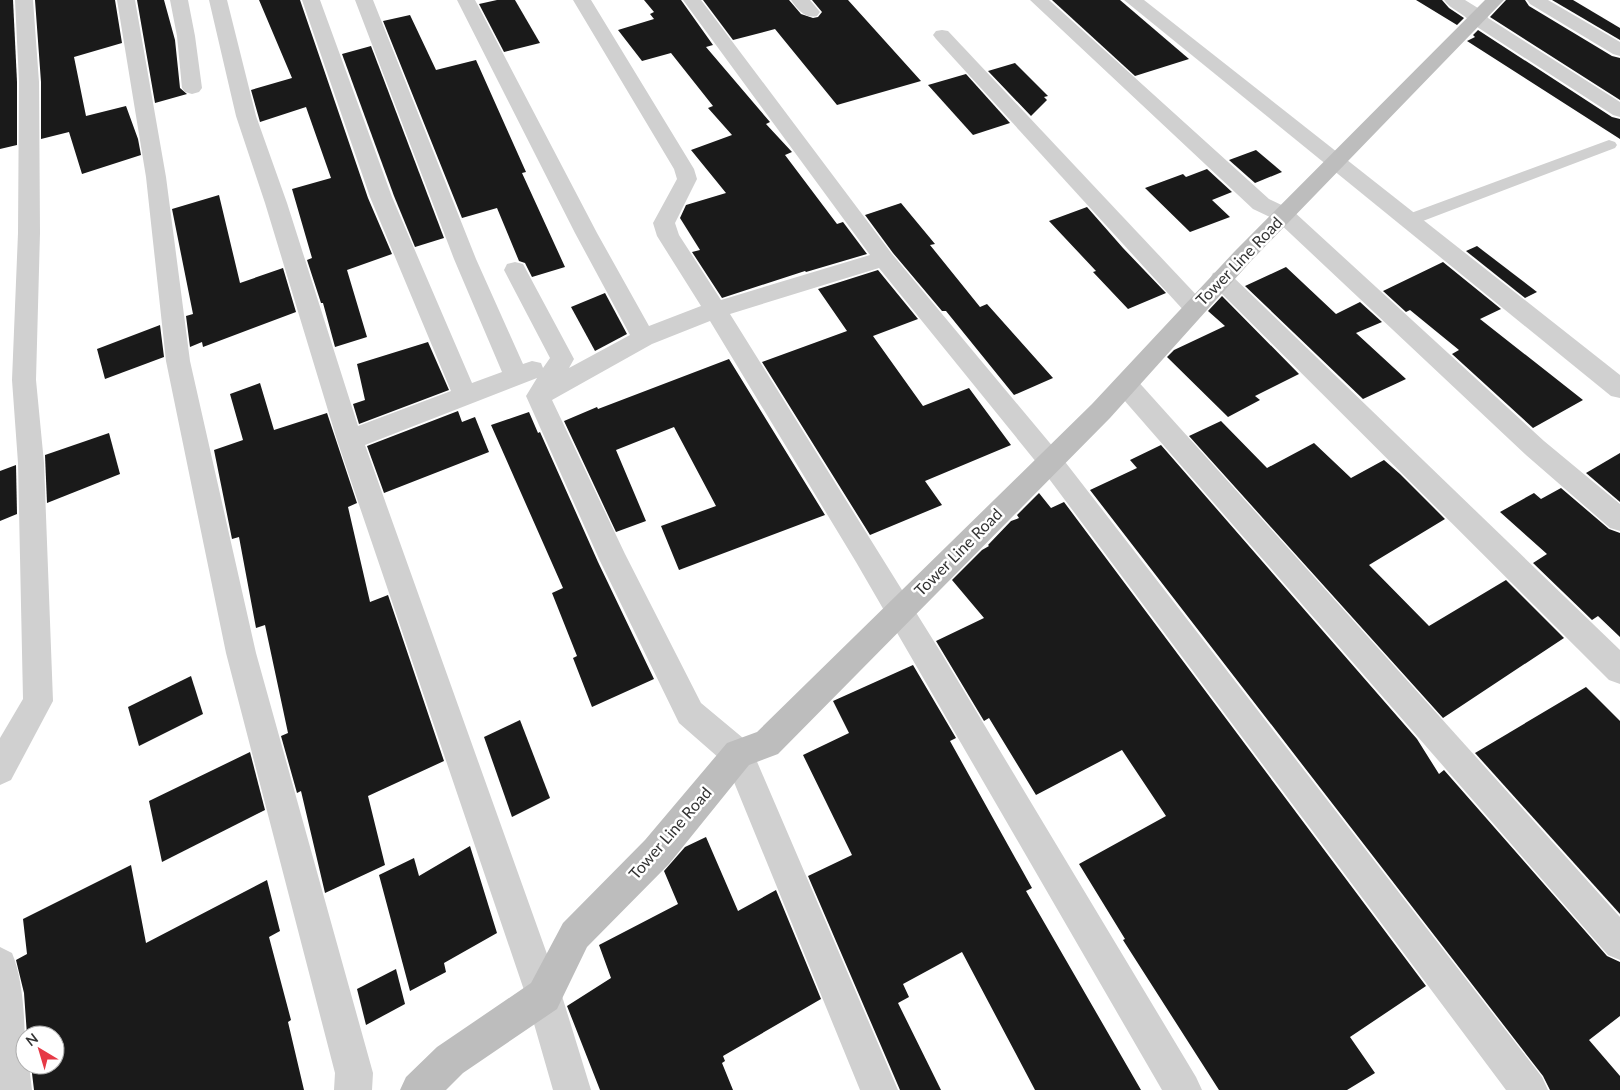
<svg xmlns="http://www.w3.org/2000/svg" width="1620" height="1090" font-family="Lato,sans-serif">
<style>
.building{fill:#1a1a1a}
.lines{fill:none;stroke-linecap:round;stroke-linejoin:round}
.lane{fill:#d0d0d0;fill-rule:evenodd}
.street{fill:#d0d0d0;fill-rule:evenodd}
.secondary{fill:#bdbdbd;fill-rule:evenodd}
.labels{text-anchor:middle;stroke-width:5;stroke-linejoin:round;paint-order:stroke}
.street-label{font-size:16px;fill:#333;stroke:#fff}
</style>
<rect width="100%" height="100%" fill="#fff"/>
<g class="building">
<polygon points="0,0 13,0 17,82 17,145 0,149"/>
<polygon points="35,0 115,0 122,43 74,57 86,116 126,106 138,139 141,155 82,174 69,132 41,139 41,82"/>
<polygon points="137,0 164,0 175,40 180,88 187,94 155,103"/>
<polygon points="259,0 300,0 368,198 392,254 347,270 367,337 335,347 323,303 321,303 307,260 312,258 292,189 331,178 306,107 260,122 251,90 292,78"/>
<polygon points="497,0 515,0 540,43 504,52 479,4"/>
<polygon points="644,0 681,0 713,45 706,47 770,122 766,124 792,152 785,155 837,224 843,222 867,254 806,272 805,271 722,298 692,252 700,250 680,218 686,205 726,193 691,150 732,135 708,108 713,106 671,53 642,61 618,30 654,19 650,14 654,12"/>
<polygon points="703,0 789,0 801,14 813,18 818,17 822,12 812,0 848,0 921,81 837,105 775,29 733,40"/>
<polygon points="1052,0 1120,0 1189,59 1135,76"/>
<polygon points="1416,0 1442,0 1449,8 1464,18 1457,25"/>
<polygon points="1506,0 1525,0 1529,6 1612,56 1620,58 1620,100 1490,17"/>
<polygon points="1552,0 1573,0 1620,28 1620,40"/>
<polygon points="410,15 436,70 476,60 526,172 522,173 565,267 532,277 525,263 519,261 497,208 462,218 383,21"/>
<polygon points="1478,30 1612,117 1620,119 1620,139 1467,41 1475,37 1473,35"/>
<polygon points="371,46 444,238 415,247 394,196 342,54"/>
<polygon points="1015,63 1048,96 1044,97 1047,100 1031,116 988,71"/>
<polygon points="966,74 1010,123 973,135 928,85"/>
<polygon points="1256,150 1282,172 1255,183 1229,160"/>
<polygon points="1207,169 1232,192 1212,200 1230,217 1190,232 1145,188 1183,174 1186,177"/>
<polygon points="219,195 240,283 283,268 296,312 203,347 202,342 190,347 186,316 193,314 172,209"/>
<polygon points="901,203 935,244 930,245 980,307 987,304 1053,378 1014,395 946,311 942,311 893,253 865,215"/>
<polygon points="1087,207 1123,248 1166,293 1128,309 1093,272 1096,271 1049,221"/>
<polygon points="1477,246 1537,292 1525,298 1466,251"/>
<polygon points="1443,262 1501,309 1480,319 1583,400 1533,428 1452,354 1459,350 1410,310 1406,312 1383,291"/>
<polygon points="1286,267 1336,314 1360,302 1382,322 1356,333 1406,379 1363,399 1245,286"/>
<polygon points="878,270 918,319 873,336 923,406 969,388 1011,445 925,481 942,505 870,535 762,362 847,331 818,289"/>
<polygon points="605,293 627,334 595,351 571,307"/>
<polygon points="1222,296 1299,374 1255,396 1260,400 1228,417 1167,357 1174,350 1225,326 1208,311"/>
<polygon points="160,325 164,357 105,379 97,349"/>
<polygon points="428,342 449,390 359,424 353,404 365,400 357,364"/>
<polygon points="729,359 825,515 679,570 661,526 716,506 674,427 616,450 646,521 616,532 564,421 597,407 598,409"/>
<polygon points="260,383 274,430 327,413 357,503 348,507 370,602 388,595 444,761 368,796 385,865 325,893 301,791 297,793 281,736 288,733 265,625 256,628 239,537 232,539 214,450 243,440 230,394"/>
<polygon points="458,411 462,422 475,417 489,452 384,493 367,446"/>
<polygon points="529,412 538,433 540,432 598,562 654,679 592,707 573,658 577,656 552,593 563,588 491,425"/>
<polygon points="1221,421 1267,468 1314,443 1351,478 1384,460 1400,474 1445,519 1369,565 1429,626 1506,580 1564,638 1443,718 1189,436"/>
<polygon points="109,433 120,474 47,503 45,455"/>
<polygon points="1161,445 1417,739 1439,774 1444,770 1607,956 1620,962 1620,1016 1589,1040 1620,1076 1620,1090 1550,1090 1543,1076 1090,490 1137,468 1130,460"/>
<polygon points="1620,453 1620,502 1586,473"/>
<polygon points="16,465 17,514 0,521 0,471"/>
<polygon points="1561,488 1609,529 1620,533 1620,637 1598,616 1592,620 1533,563 1547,554 1500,512 1534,493 1541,499"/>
<polygon points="1039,493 1051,508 1064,502 1426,986 1350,1037 1375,1073 1347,1090 1219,1090 1123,940 1125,939 1079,864 1166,816 1122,750 1036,795 989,718 984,721 936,641 984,618 952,580 982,550 989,546 988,545 1011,521 1019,518 1017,515"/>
<polygon points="913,665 956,738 950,741 1032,888 1026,891 1141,1090 1035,1090 962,952 903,984 909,997 898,1003 941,1090 900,1090 808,876 852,855 803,755 849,733 833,701"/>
<polygon points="191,676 203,714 139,746 128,707"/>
<polygon points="1586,687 1620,721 1620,914 1475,753"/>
<polygon points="520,720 550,798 512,817 484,737"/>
<polygon points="250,752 265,810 162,862 149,801"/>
<polygon points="706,837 738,911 776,890 821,999 723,1056 725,1061 722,1063 733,1090 600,1090 567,1006 611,978 599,945 678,904 664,871 685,847"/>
<polygon points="470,846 497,933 444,963 446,972 410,991 379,875 414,858 419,876"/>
<polygon points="131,865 146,943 267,880 280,931 269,937 291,1020 288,1022 304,1090 34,1090 31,1065 55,1065 55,1035 27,1035 24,993 16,960 27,954 23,919"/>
<polygon points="396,969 405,1004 366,1025 357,989"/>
</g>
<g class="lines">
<polygon class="lane" points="1609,140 1615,142 1617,145 1615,148 1415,224 1409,226 1403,224 1401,220 1403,216"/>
<g class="street">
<polygon points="15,0 33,0 39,82 40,233 36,380 44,463 53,701 11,780 0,785 0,738 23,699 18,463 12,380 18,233 19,82"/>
<polygon points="117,0 135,0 166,177 190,361 256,653 373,1073 372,1090 334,1090 335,1073 226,653 166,361 146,177"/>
<polygon points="170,0 188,0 195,36 202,88 199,92 192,94 185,92 182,88 177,36"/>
<polygon points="209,0 227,0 256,116 287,203 358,426 451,391 370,197 302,0 320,0 392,197 472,383 502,372 454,259 355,0 373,0 476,259 523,364 532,361 541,363 543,368 550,358 504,270 507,264 515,262 523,264 574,359 569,368 630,335 575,233 457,0 475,0 597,233 649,326 701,306 657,236 653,223 677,179 674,169 573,0 591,0 694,169 697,179 675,223 679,235 721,300 870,255 683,0 701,0 892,254 1059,454 1542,1077 1548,1090 1506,1090 1041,468 879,268 730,314 940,651 1196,1077 1202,1090 1162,1090 856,562 710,321 652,344 552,400 625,554 701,703 749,743 898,1090 860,1090 727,765 679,723 600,561 526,396 537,378 365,445 562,996 591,1090 553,1090 526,996 337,440 265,203 236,116"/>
<path d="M791,0H810L820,12L817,16C805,19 798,10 791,0Z"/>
<polygon points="1030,0 1049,0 1269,199 1292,210 1544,441 1620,504 1620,531 1610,528 1526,455 1276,220 1253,209"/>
<polygon points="1124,0 1144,0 1620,375 1620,398 1611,396"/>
<path d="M1444,0H1465L1486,13L1488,18L1620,102V117L1613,115L1471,23C1464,13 1451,10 1444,0Z"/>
<polygon points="1527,0 1548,0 1620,42 1620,56 1613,54 1530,4"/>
<polygon points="942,30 948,31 1202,301 1206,307 1202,313 1194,315 1186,313 936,39 933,35 936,31"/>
<polygon points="1221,271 1229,273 1620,650 1620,684 1609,680 1213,285 1210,279 1213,273"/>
<polygon points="1126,376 1135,378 1620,917 1620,960 1608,955 1117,392 1114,385 1117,378"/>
<path d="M0,947L12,953C25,984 25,1032 25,1065H29L32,1090H0Z"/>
</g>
<polygon class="secondary" points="1485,0 1504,0 1251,261 1110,418 778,754 749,765 669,864 587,947 557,1009 463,1073 446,1090 400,1090 406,1077 437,1047 531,983 563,923 645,840 727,743 757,732 1092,404 1235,251"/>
</g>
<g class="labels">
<g class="street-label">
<text transform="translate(1239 261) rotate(-46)" y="6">Tower Line Road</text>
<text transform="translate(958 552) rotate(-45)" y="6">Tower Line Road</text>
<text transform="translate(670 833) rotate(-49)" y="6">Tower Line Road</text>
</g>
</g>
<g transform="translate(40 1050) rotate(322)"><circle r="24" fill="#ffffff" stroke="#adadad"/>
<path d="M0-4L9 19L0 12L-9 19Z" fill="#e63946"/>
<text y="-8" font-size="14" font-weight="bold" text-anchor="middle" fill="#333333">N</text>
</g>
</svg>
